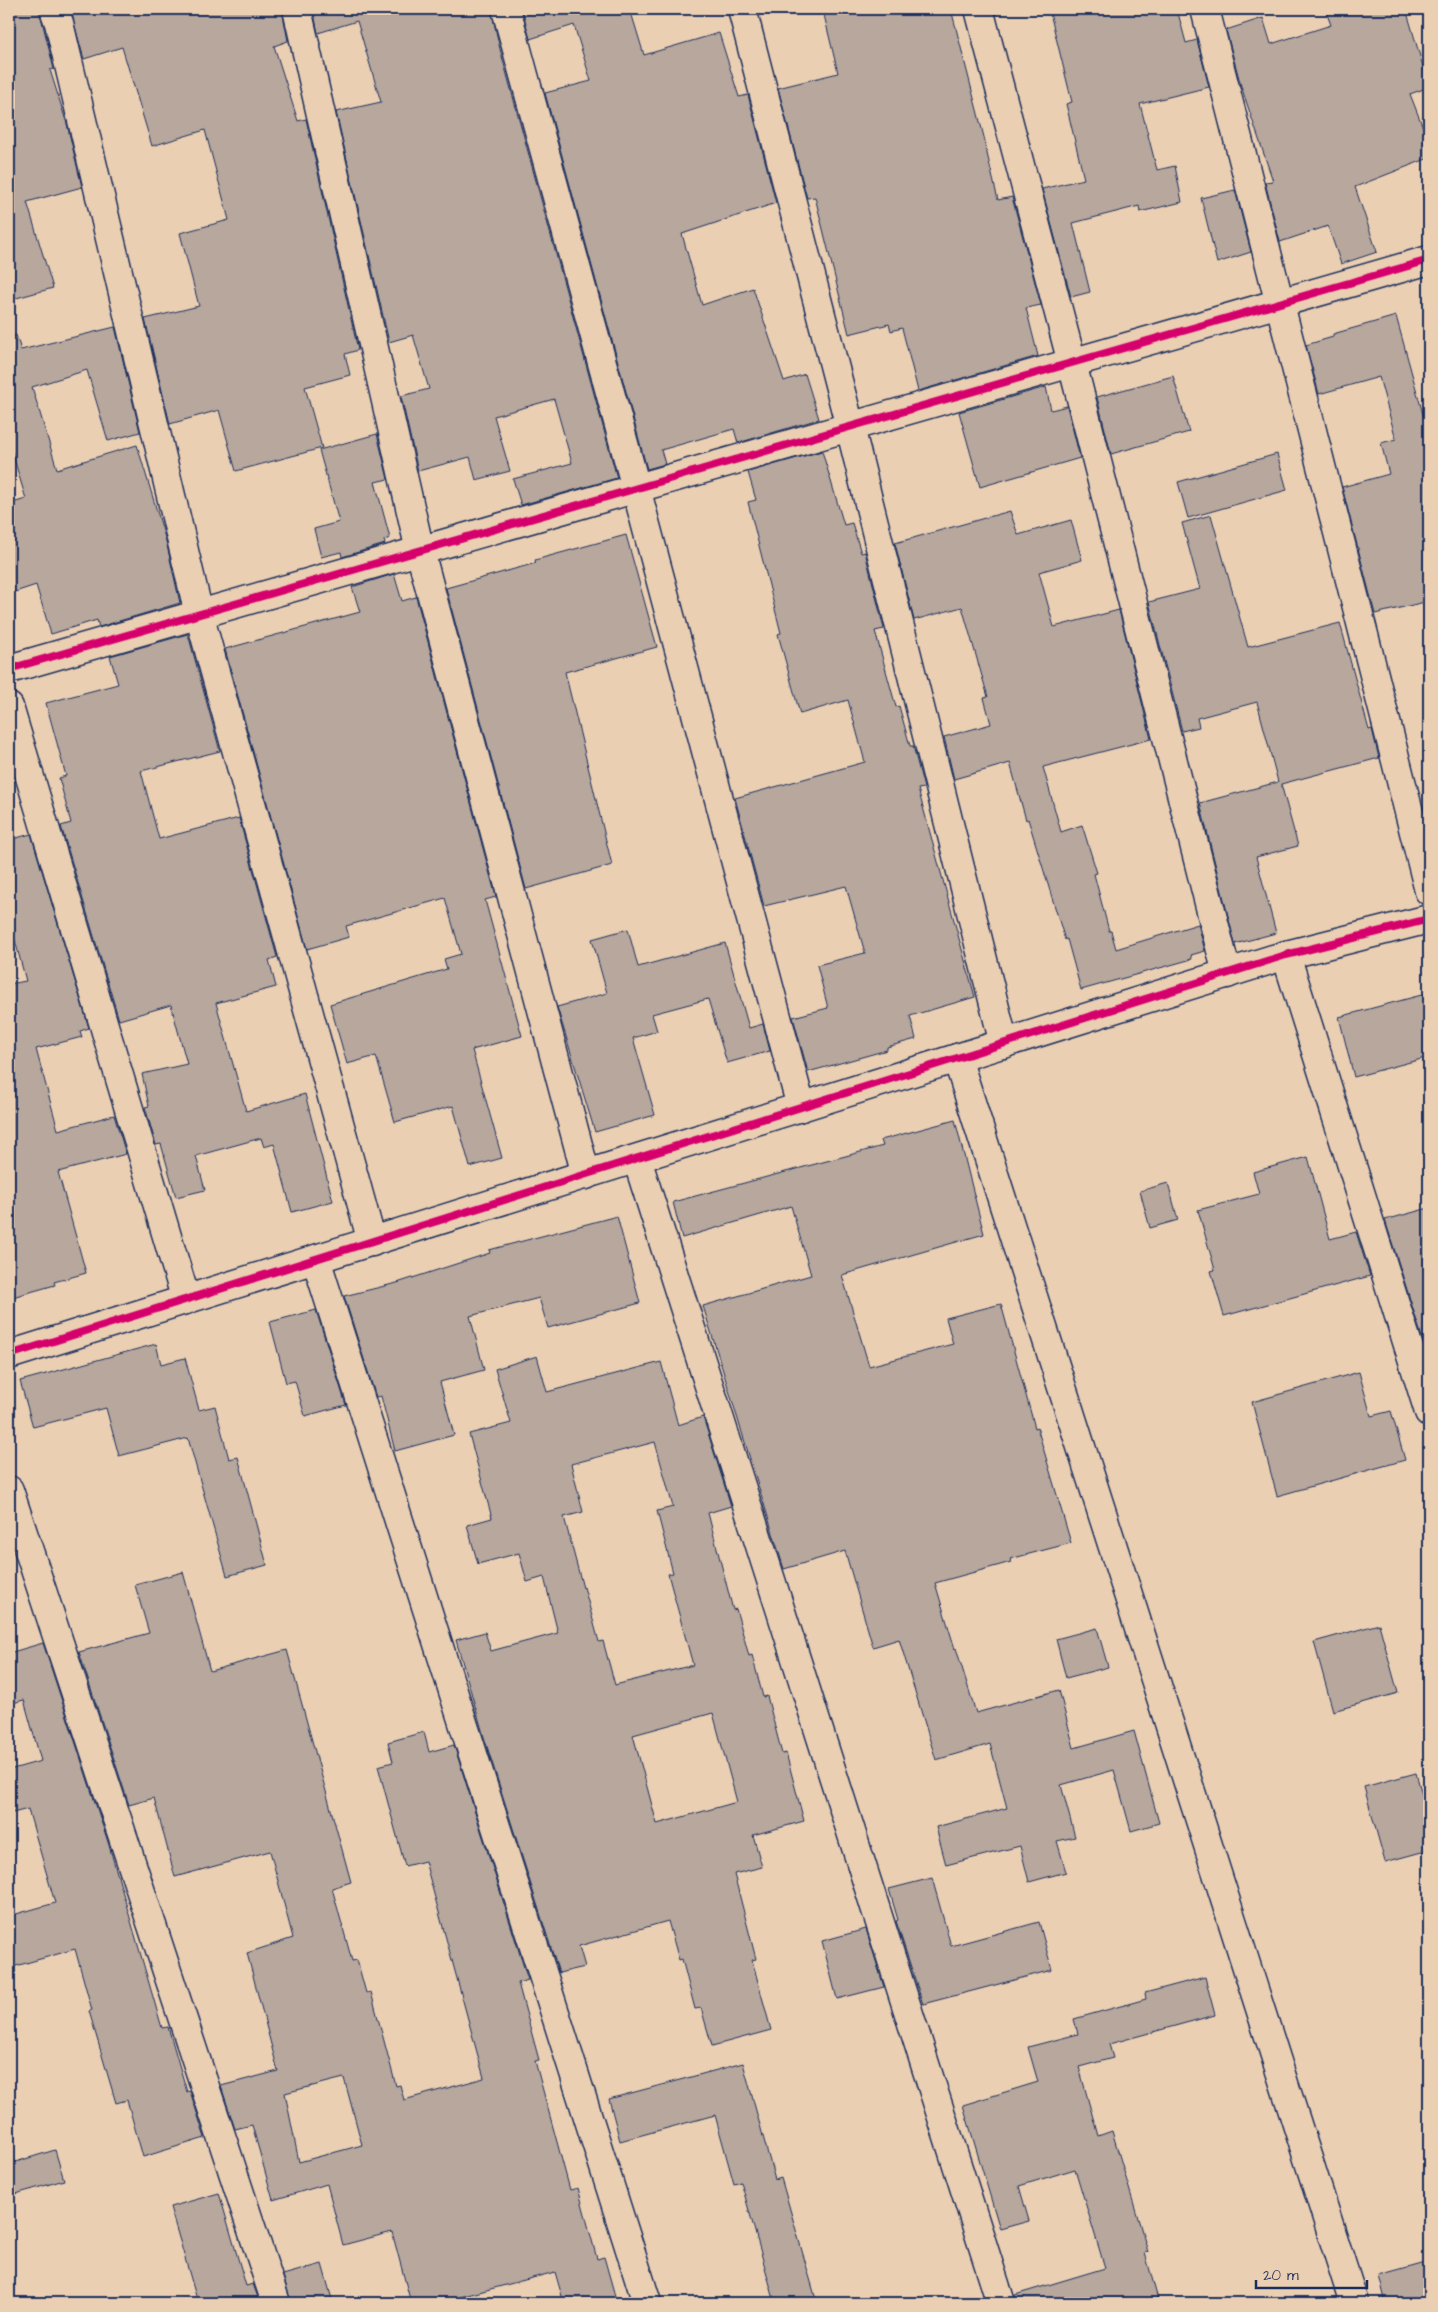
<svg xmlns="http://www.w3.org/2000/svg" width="1438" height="2312" font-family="'Architects Daughter',sans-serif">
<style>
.building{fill:#b7a79d;stroke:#1b2f5e;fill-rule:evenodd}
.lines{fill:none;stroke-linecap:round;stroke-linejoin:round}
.minor-casing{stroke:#1b2f5e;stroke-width:31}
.minor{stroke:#ebcfb2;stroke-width:28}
.cycleway-casing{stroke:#ebcfb2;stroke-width:11}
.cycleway{stroke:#d6006c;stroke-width:8}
</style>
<rect width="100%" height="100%" fill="#ebcfb2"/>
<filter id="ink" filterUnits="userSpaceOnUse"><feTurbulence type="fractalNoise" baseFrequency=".02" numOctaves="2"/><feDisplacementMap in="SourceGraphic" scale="10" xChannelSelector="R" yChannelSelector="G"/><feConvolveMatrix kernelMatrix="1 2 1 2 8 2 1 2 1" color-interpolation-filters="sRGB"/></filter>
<g filter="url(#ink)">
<g class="building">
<polygon points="9,9 39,9 54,69 50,70 67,124 82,187 27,202 53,288 9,300"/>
<polygon points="70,9 282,9 288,41 274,46 298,121 306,119 358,350 345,354 350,375 305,387 322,448 236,471 219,410 170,424 145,319 199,306 180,233 229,220 205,130 152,146 122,47 84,59"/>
<polygon points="313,9 491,9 500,49 617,478 521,505 513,479 572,463 554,399 494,416 510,471 476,480 470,457 418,471 401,396 429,389 413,335 389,342 336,112 381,102 357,21 318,33"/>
<polygon points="522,9 630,9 644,55 719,33 739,97 748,95 776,203 682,234 702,305 753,288 784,381 805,374 819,419 738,443 734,429 661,450 665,464 647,469 545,93 591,81 574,25 530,39"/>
<polygon points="851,9 951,9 986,145 985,145 998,200 1012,197 1041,305 1026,308 1038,356 918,391 902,328 891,331 889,324 849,334 815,197 807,198 778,88 838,73 824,15"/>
<polygon points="1049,9 1177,9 1186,43 1197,40 1209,87 1140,104 1157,170 1175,166 1182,202 1140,212 1139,206 1073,223 1090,292 1071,297 1042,189 1084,179 1066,104 1072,102"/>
<polygon points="1325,9 1406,9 1429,87 1410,94 1429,143 1429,158 1355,187 1377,252 1341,264 1328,226 1280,242 1265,182 1273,181 1241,86 1226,30 1263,18 1271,44 1331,25"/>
<polygon points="1235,190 1251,252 1217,263 1201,198"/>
<polygon points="1396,316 1429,436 1429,601 1375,614 1342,487 1389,474 1381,443 1396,439 1379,377 1319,394 1306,345 1333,337 1333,334"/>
<polygon points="115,327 140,432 108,441 87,370 32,387 57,469 137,445 166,541 180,603 99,627 97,620 51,634 36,585 9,594 9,504 26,499 9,442 9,336 16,335 21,350"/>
<polygon points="1173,376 1189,432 1111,454 1097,397"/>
<polygon points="1046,387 1051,410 1067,406 1080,458 980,487 959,412"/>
<polygon points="377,434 388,479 375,482 390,538 384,540 385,544 342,557 341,552 321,557 314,529 339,522 319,450"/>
<polygon points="822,451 844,525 852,523 861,553 865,552 884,629 875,631 896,707 899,706 910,746 913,746 924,788 918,789 975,997 910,1016 916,1039 887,1047 887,1050 808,1072 793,1017 828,1008 817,965 865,953 846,886 764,906 735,798 865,762 848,700 800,714 778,634 781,633 748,502 756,500 748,472"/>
<polygon points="1277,454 1287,490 1188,518 1178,482"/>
<polygon points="1010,511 1018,535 1071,520 1082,560 1039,572 1054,627 1119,610 1151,739 1043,767 1061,832 1082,825 1097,873 1094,874 1109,931 1111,931 1116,949 1198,924 1205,951 1191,955 1192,959 1081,990 1067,939 1065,940 1028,819 1026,820 1010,763 954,779 944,737 991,724 984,698 988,697 962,607 914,620 895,543"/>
<polygon points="1211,515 1248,647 1340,623 1369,730 1372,729 1379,758 1281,784 1298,846 1256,857 1276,933 1235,944 1200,803 1278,782 1257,702 1197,718 1199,727 1182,731 1149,602 1200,589 1182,523"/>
<polygon points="626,535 657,647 565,672 612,865 526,889 446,588 536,563 535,560"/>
<polygon points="394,574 402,601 416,597 496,897 485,900 522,1036 472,1050 502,1158 470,1167 453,1106 395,1122 376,1056 347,1064 330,1004 447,969 444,959 461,954 445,898 346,926 349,937 307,949 225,649 360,612 352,587"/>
<polygon points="188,634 220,751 141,771 159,839 239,818 277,957 269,960 276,987 216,1003 246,1111 305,1094 333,1201 292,1212 274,1144 264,1147 261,1138 196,1156 205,1190 176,1197 161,1144 156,1145 145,1107 149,1106 142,1074 187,1064 171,1005 119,1020 61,826 71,823 59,778 66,776 46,703 118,684 110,656"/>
<polygon points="31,834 89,1028 80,1031 82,1037 36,1049 58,1130 114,1115 126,1154 58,1172 86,1273 54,1282 55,1285 9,1298 9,984 26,981 9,918 9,840"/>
<polygon points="628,929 638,967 725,943 749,1028 763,1024 770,1051 727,1063 708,999 652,1014 657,1031 633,1038 655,1115 595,1132 557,1007 607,993 592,939"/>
<polygon points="1429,993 1429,1057 1354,1077 1339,1017"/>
<polygon points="955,1120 984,1234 842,1275 869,1366 953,1344 946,1318 1001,1304 1035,1428 1037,1427 1071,1543 1010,1559 1011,1562 935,1583 955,1649 956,1648 976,1713 1059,1690 1074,1748 1134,1731 1159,1823 1131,1831 1114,1770 1061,1785 1075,1837 1057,1841 1066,1872 1029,1882 1020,1846 946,1865 936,1827 1007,1808 990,1744 936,1760 899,1639 873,1647 845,1551 784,1569 703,1306 811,1275 791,1206 682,1238 673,1202 883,1146 881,1140"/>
<polygon points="1308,1157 1330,1239 1356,1232 1370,1276 1224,1316 1211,1271 1215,1270 1198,1210 1259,1194 1253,1172"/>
<polygon points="1168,1183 1178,1220 1150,1228 1140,1191"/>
<polygon points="1429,1208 1429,1350 1426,1350 1385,1220"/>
<polygon points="617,1216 640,1303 548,1328 539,1298 470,1316 484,1370 440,1382 454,1435 395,1451 381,1396 376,1397 344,1296 397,1283 490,1253 489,1250"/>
<polygon points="316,1310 346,1405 305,1416 295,1381 286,1383 270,1322"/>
<polygon points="156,1344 161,1364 185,1358 199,1410 215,1406 229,1459 238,1457 267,1565 227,1576 188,1438 119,1456 106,1408 33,1427 20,1381"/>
<path d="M537,1356L547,1392L661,1362L678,1425L703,1417L731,1506L708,1513L733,1610L736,1609L749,1656L752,1655L763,1697L767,1696L782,1754L786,1753L804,1821L753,1835L762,1867L734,1874L756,1959L752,1960L771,2030L712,2046L701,2008L695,2009L682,1959L679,1960L668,1921L579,1946L585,1967L559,1973L484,1737L456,1640L485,1632L491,1651L558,1633L544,1577L527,1582L519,1553L478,1564L467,1525L492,1518L469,1434L511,1423L495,1369ZM655,1442L673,1507L657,1511L673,1573L668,1574L693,1665L615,1685L603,1641L599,1642L584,1587L583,1588L564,1517L583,1512L571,1464ZM713,1713L737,1802L657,1824L633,1735Z"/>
<polygon points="1359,1372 1371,1416 1391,1411 1405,1460 1277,1496 1252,1402"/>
<path d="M183,1572L210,1671L287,1650L351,1882L332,1888L352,1961L357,1960L366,1993L371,1992L396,2086L400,2085L404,2100L484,2078L425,1861L405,1866L378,1766L393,1762L388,1742L424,1732L429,1752L454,1745L528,1980L518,1983L539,2060L535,2061L570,2190L578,2188L597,2259L604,2257L617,2303H564L555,2272L460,2297L461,2303H411L392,2232L343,2245L327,2184L273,2200L252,2125L235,2129L221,2086L278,2071L247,1953L293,1938L270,1851L175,1877L154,1798L129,1805L79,1652L149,1633L135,1585ZM344,2078L362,2145L299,2162L285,2093Z"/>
<polygon points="1379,1624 1398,1693 1333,1711 1314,1642"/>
<polygon points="1097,1628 1108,1667 1066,1678 1056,1639"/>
<polygon points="43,1643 108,1842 162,2028 168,2027 187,2092 190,2091 205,2138 143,2157 127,2100 116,2103 89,2011 92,2010 75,1949 9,1968 9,1916 55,1903 28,1809 9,1814 9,1770 41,1761 24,1700 9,1704 9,1653"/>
<polygon points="1416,1773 1429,1820 1429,1850 1385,1862 1364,1787"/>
<polygon points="932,1878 951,1946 1039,1922 1052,1970 923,2004 896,1921 898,1920 889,1889"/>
<polygon points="866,1929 884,1987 837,1999 822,1941"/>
<polygon points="1205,1977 1215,2015 1109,2044 1113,2058 1079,2067 1098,2136 1112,2131 1148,2252 1145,2253 1159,2303 1016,2303 1015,2295 1105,2268 1075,2169 1019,2186 1029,2221 1000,2229 963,2105 1038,2082 1028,2047 1078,2034 1074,2019 1146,1999 1145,1993"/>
<polygon points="743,2063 775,2180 781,2178 817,2303 775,2303 741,2182 734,2184 715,2115 620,2141 609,2099"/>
<polygon points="55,2150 64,2180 9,2196 9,2164"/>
<polygon points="219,2193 246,2286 253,2284 260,2303 198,2303 170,2207"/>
<polygon points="1429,2262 1429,2303 1386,2303 1379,2276"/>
<polygon points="322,2264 333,2303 291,2303 283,2275"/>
</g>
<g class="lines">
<g class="minor-casing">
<g id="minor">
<polyline points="54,9 59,23 199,614 372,1242"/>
<polyline points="297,9 420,551 586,1175"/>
<polyline points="506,9 636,488 801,1107"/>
<polyline points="742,9 850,427 1004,1044"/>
<polyline points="979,9 1072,363 1227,974"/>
<polyline points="1205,9 1429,891"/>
<polyline points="9,669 1429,260"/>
<polyline points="9,707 186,1300"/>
<polyline points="1286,955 1429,1412"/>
<polyline points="957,1058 1354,2303"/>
<polyline points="637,1159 1001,2303"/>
<polyline points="316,1259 647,2303"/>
<polyline points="9,1355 1286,955 1429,919"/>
<polyline points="9,1490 276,2303"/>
</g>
</g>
<use href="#minor" class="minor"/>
<g class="cycleway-casing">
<g id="cycleway">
<polyline points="9,669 1429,260"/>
<polyline points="9,1355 1286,955 1429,919"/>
</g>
</g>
<use href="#cycleway" class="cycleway"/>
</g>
</g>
<rect width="1438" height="2312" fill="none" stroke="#ebcfb2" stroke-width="30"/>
<rect x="15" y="15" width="1408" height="2282" fill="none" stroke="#1b2f5e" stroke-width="2" filter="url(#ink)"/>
<path d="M1256 2280v8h111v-8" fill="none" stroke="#1b2f5e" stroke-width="2.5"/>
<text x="1263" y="2280" font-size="15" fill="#1b2f5e" stroke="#ebcfb2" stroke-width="4" paint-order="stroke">20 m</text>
</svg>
